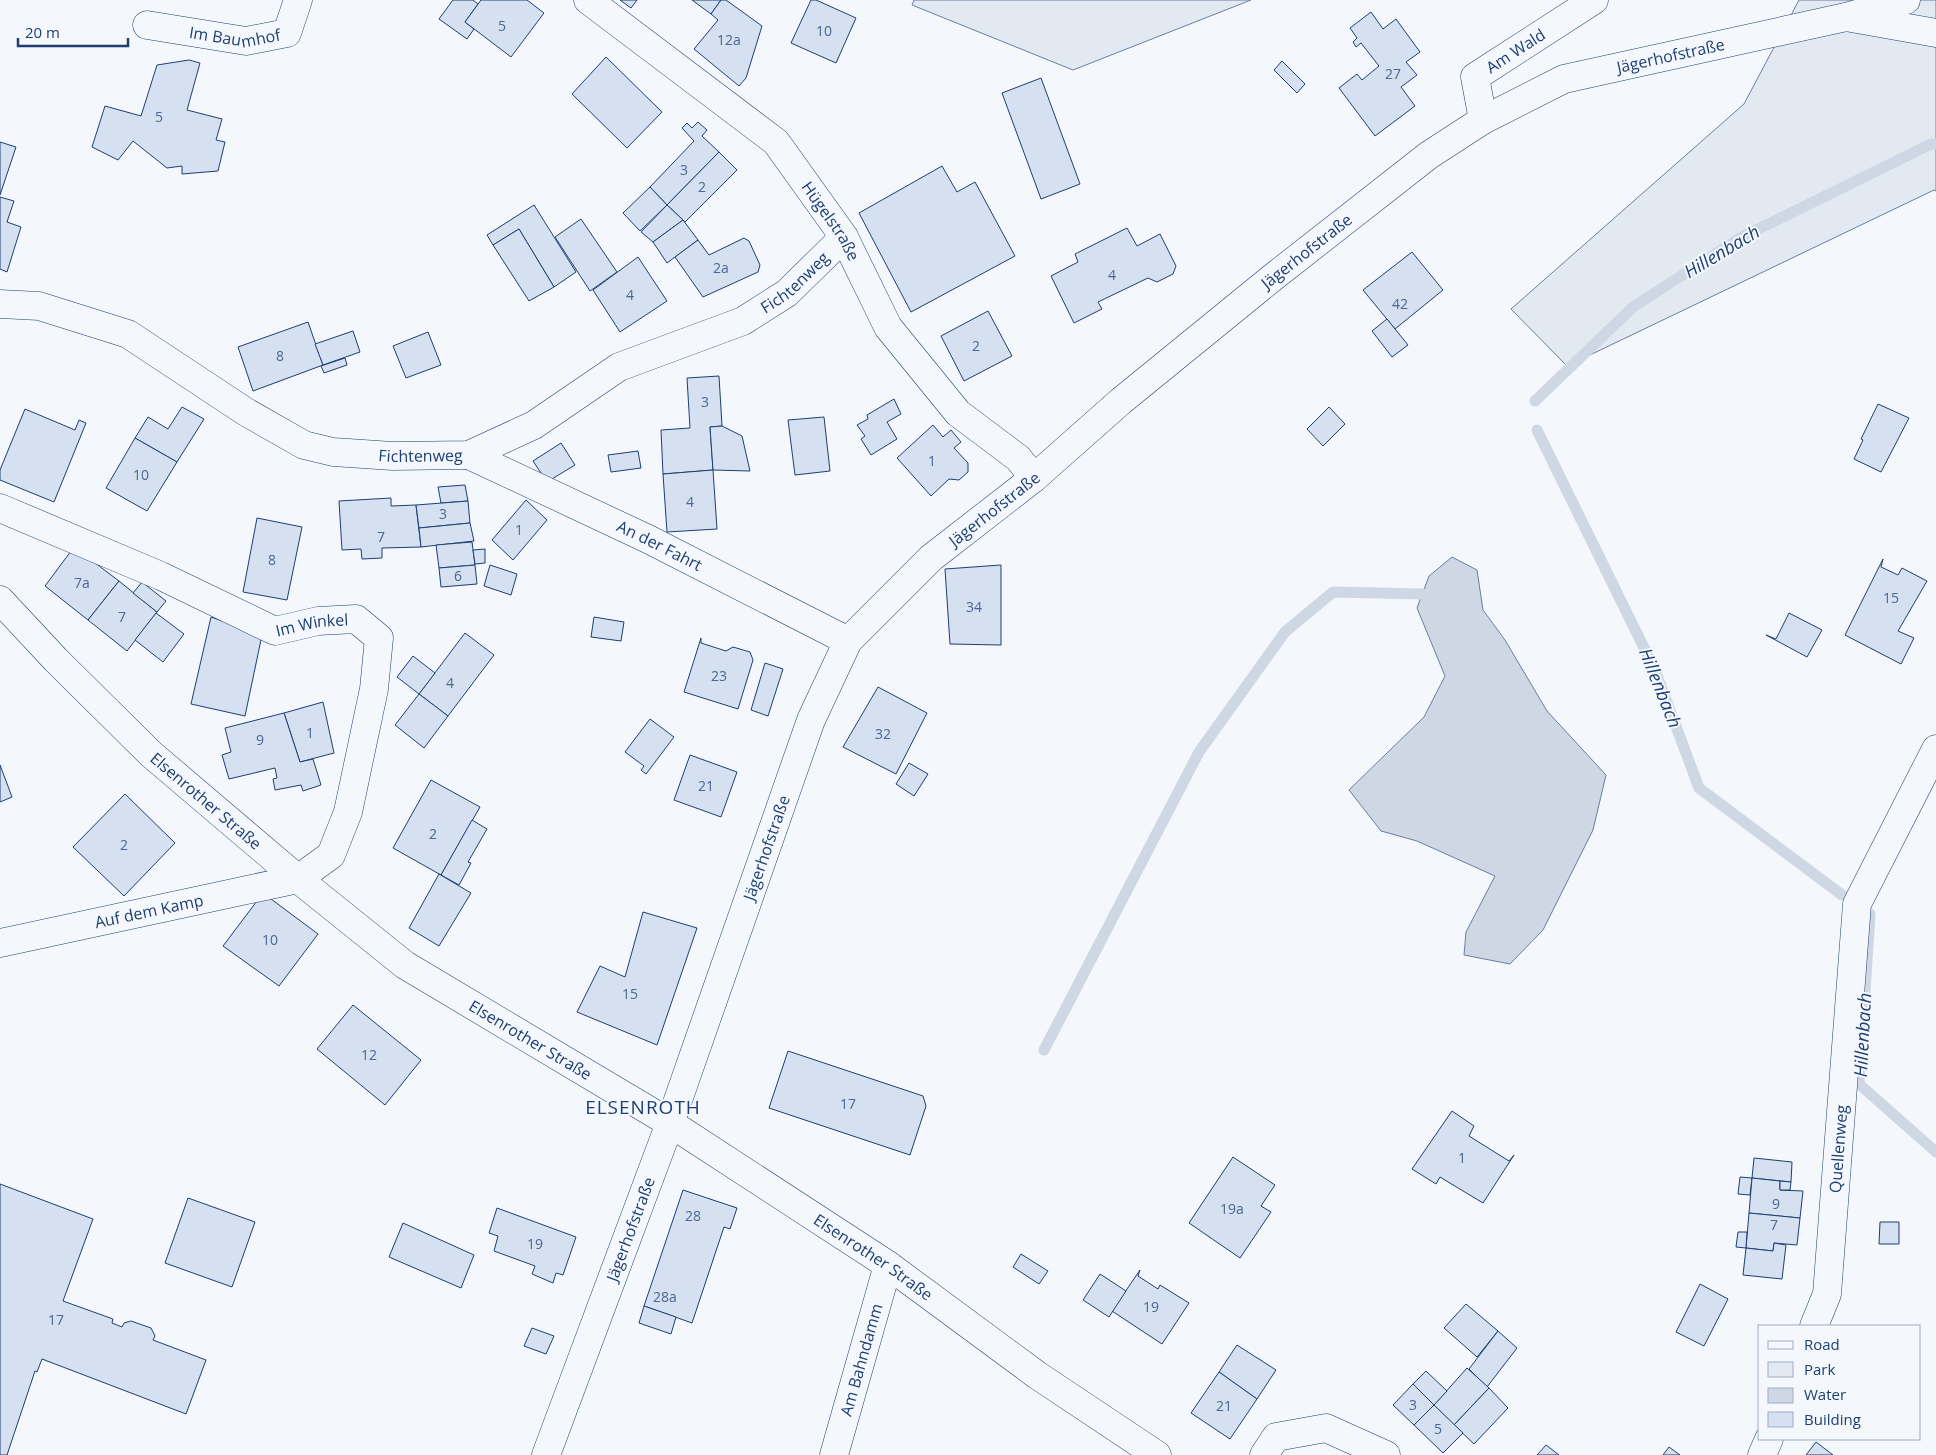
<svg xmlns="http://www.w3.org/2000/svg" width="1936" height="1455" font-family="'Open Sans',sans-serif">
<style>
.green{fill:#e3e9f0;stroke:#687fa3}
.water{fill:#cfd7e4;stroke:#687fa3}
.lines{fill:none;stroke-linecap:round;stroke-linejoin:round}
.stream{stroke:#cfd7e4;stroke-width:11}
.building{fill:#d5e0f0;stroke:#1d3f73}
.minor-casing{stroke:#1d3f73;stroke-width:29}
.major-casing{stroke:#1d3f73;stroke-width:29}
.minor{stroke:#f4f7fb;stroke-width:28}
.major{stroke:#f4f7fb;stroke-width:28}
.labels{text-anchor:middle;stroke-width:4;stroke-linejoin:round;paint-order:stroke}
.number-label{font-size:14px;fill:#4b6792}
.street-label{font-size:16px;fill:#1d3f73;stroke:#f4f7fb}
.water-label{font-size:18px;font-style:italic;fill:#1d3f73;stroke:#f4f7fb}
.quarter-label{font-size:19px;letter-spacing:1px;fill:#1d3f73;stroke:#f4f7fb}
</style>
<rect width="100%" height="100%" fill="#f4f7fb"/>
<g class="green">
<polygon points="914,0 1251,0 1073,70 912,5"/>
<polygon points="1799,0 1936,0 1936,191 1934,190 1567,366 1511,309 1744,104"/>
</g>
<polygon class="water" points="1452,557 1477,570 1483,610 1505,640 1547,711 1606,775 1593,830 1543,930 1510,964 1464,955 1466,932 1495,876 1417,841 1381,831 1349,790 1424,717 1445,676 1417,608 1429,576"/>
<g class="lines">
<g class="stream">
<polyline points="1535,401 1633,307 1740,238 1931,144 1936,144"/>
<polyline points="1537,430 1655,670 1699,788 1842,895"/>
<polyline points="1870,914 1859,1084 1936,1152"/>
<polyline points="1044,1050 1199,752 1285,632 1333,592 1422,594"/>
</g>
</g>
<g class="building">
<polygon points="453,0 473,0 478,4 465,22 474,29 467,39 439,19"/>
<polygon points="481,0 527,0 544,13 511,57 465,22"/>
<polygon points="620,0 637,0 631,8"/>
<polygon points="692,0 721,0 711,14"/>
<polygon points="721,0 726,0 762,26 746,78 739,86 694,49 718,20 711,14"/>
<polygon points="811,0 816,0 856,18 836,63 791,43"/>
<polygon points="1371,12 1383,29 1396,19 1420,52 1406,62 1417,75 1401,87 1415,106 1375,136 1339,88 1357,74 1362,80 1379,66 1361,43 1356,47 1353,42 1357,38 1350,28"/>
<polygon points="606,57 662,112 627,148 572,94"/>
<polygon points="189,60 200,63 187,110 222,119 216,140 225,142 218,171 182,174 182,166 167,168 133,141 118,160 92,147 105,106 141,116 157,65"/>
<polygon points="1282,61 1305,84 1297,93 1274,70"/>
<polygon points="1041,78 1080,184 1041,199 1002,93"/>
<polygon points="698,122 707,130 702,136 719,152 667,205 650,187 694,141 682,128 687,123 692,128"/>
<polygon points="0,142 16,147 0,195"/>
<polygon points="719,152 737,170 685,222 667,205"/>
<polygon points="942,166 957,192 975,182 1015,256 911,312 859,213"/>
<polygon points="650,187 667,205 640,231 623,213"/>
<polygon points="0,197 14,201 7,222 21,227 7,272 0,269"/>
<polygon points="534,205 576,272 554,287 519,229 493,245 487,235"/>
<polygon points="667,205 683,220 653,242 641,232"/>
<polygon points="581,219 617,272 590,291 555,237"/>
<polygon points="683,220 698,240 667,263 653,242"/>
<polygon points="1127,228 1137,246 1160,234 1176,266 1173,274 1157,282 1148,278 1098,302 1102,309 1074,323 1051,276 1078,262 1075,254"/>
<polygon points="519,229 554,287 529,301 493,245"/>
<polygon points="744,238 749,241 760,265 758,272 703,297 675,257 698,240 709,255"/>
<polygon points="1412,252 1443,290 1395,329 1363,290"/>
<polygon points="638,257 667,301 620,332 593,290"/>
<polygon points="988,311 1012,356 964,381 941,336"/>
<polygon points="1387,319 1408,345 1392,357 1372,331"/>
<polygon points="308,322 323,365 253,391 238,347"/>
<polygon points="353,331 360,352 323,365 315,344"/>
<polygon points="428,332 441,365 406,378 393,346"/>
<polygon points="345,358 347,365 324,373 321,366"/>
<polygon points="719,376 722,426 710,427 713,470 663,474 661,430 690,428 687,378"/>
<polygon points="894,399 901,414 887,422 897,439 871,455 861,439 865,436 857,425 868,419 867,415"/>
<polygon points="1878,404 1909,418 1881,472 1854,459 1863,440 1861,439"/>
<polygon points="182,407 204,419 177,462 135,438 148,417 168,429"/>
<polygon points="1329,407 1345,424 1323,446 1307,429"/>
<polygon points="25,409 75,430 79,420 86,423 54,502 0,480 0,470"/>
<polygon points="824,417 830,471 795,475 788,420"/>
<polygon points="933,425 943,437 951,430 961,442 954,448 968,463 968,472 959,480 949,479 931,496 897,458"/>
<polygon points="722,426 742,436 750,471 713,470 710,427"/>
<polygon points="135,438 177,462 147,511 106,488"/>
<polygon points="561,443 575,465 547,482 533,461"/>
<polygon points="638,451 641,468 611,472 608,455"/>
<polygon points="713,470 717,529 667,532 663,474"/>
<polygon points="465,485 468,501 441,503 438,487"/>
<polygon points="391,498 391,506 416,505 421,547 382,548 382,558 362,559 361,549 342,550 339,501"/>
<polygon points="526,500 547,520 513,560 492,540"/>
<polygon points="468,501 470,523 419,528 416,505"/>
<polygon points="257,518 302,527 287,600 243,592"/>
<polygon points="470,523 474,541 421,547 419,528"/>
<polygon points="472,542 475,565 439,568 436,545"/>
<polygon points="74,547 119,581 88,620 45,586"/>
<polygon points="485,549 485,563 475,564 473,550"/>
<polygon points="1883,559 1881,567 1898,575 1902,568 1927,581 1898,631 1914,638 1901,664 1845,635"/>
<polygon points="475,565 477,584 441,587 439,568"/>
<polygon points="490,565 517,574 511,595 484,586"/>
<polygon points="1001,565 1001,645 950,644 945,569"/>
<polygon points="119,581 157,612 127,651 88,620"/>
<polygon points="142,582 166,601 157,612 133,593"/>
<polygon points="156,613 184,634 163,662 135,640"/>
<polygon points="1789,613 1822,630 1807,657 1766,635 1776,639"/>
<polygon points="211,617 262,635 245,716 191,704"/>
<polygon points="594,617 624,622 621,641 591,637"/>
<polygon points="465,633 494,655 448,716 419,694"/>
<polygon points="701,638 701,643 726,651 733,647 750,652 753,660 738,709 684,692"/>
<polygon points="413,656 435,673 419,694 397,677"/>
<polygon points="765,663 783,669 768,716 751,710"/>
<polygon points="878,687 927,713 896,774 843,747"/>
<polygon points="419,694 448,716 424,748 395,725"/>
<polygon points="323,702 334,753 300,762 284,713"/>
<polygon points="284,713 300,762 313,759 321,785 303,791 301,785 275,790 273,779 277,778 275,768 229,779 222,755 231,752 225,728"/>
<polygon points="650,719 674,737 646,774 641,770 644,766 625,752"/>
<polygon points="690,755 737,772 721,817 674,800"/>
<polygon points="909,763 928,774 914,796 896,784"/>
<polygon points="0,765 12,797 0,802"/>
<polygon points="431,780 480,807 441,875 393,848"/>
<polygon points="125,794 175,843 124,896 73,847"/>
<polygon points="472,820 487,829 468,862 471,863 459,885 441,875"/>
<polygon points="439,874 471,893 439,946 409,928"/>
<polygon points="263,893 318,934 279,986 223,946"/>
<polygon points="643,912 697,928 657,1045 577,1012 600,966 625,977"/>
<polygon points="353,1005 421,1060 385,1105 317,1049"/>
<polygon points="788,1051 923,1096 926,1106 910,1155 769,1108"/>
<polygon points="1452,1111 1474,1126 1469,1136 1509,1161 1514,1155 1483,1203 1440,1177 1436,1184 1412,1169"/>
<polygon points="1233,1157 1275,1185 1261,1206 1271,1212 1240,1258 1189,1223"/>
<polygon points="1754,1158 1792,1162 1791,1182 1752,1178"/>
<polygon points="1740,1177 1752,1178 1750,1195 1738,1194"/>
<polygon points="1752,1178 1780,1181 1780,1190 1803,1191 1800,1218 1749,1213"/>
<polygon points="1780,1181 1791,1182 1790,1190 1780,1190"/>
<polygon points="0,1184 93,1219 63,1301 113,1319 112,1323 122,1327 124,1323 131,1321 151,1328 155,1336 153,1340 206,1360 186,1414 42,1359 37,1372 35,1371 7,1455 0,1455"/>
<polygon points="683,1190 737,1208 730,1229 724,1227 692,1323 644,1306"/>
<polygon points="188,1198 255,1222 232,1287 165,1263"/>
<polygon points="497,1208 576,1237 563,1275 556,1273 553,1283 532,1274 535,1266 494,1251 498,1236 489,1233"/>
<polygon points="1749,1213 1800,1218 1797,1245 1774,1243 1773,1251 1746,1248"/>
<polygon points="1880,1222 1899,1222 1899,1244 1879,1244"/>
<polygon points="403,1223 474,1255 461,1288 389,1257"/>
<polygon points="1738,1232 1747,1232 1746,1248 1736,1247"/>
<polygon points="1774,1243 1786,1245 1782,1279 1743,1275 1746,1248 1773,1251"/>
<polygon points="1021,1254 1048,1271 1039,1284 1013,1267"/>
<polygon points="1140,1270 1138,1276 1158,1289 1160,1285 1189,1303 1162,1344 1112,1311"/>
<polygon points="1100,1274 1126,1291 1109,1317 1083,1300"/>
<polygon points="1700,1284 1728,1299 1704,1346 1676,1332"/>
<polygon points="1466,1304 1498,1331 1477,1357 1444,1328"/>
<polygon points="644,1306 676,1317 671,1334 639,1323"/>
<polygon points="532,1328 554,1336 546,1354 524,1346"/>
<polygon points="1498,1331 1517,1348 1487,1387 1469,1369"/>
<polygon points="1237,1345 1276,1370 1257,1399 1219,1372"/>
<polygon points="1467,1368 1489,1388 1454,1425 1434,1405"/>
<polygon points="1426,1371 1447,1391 1434,1405 1413,1384"/>
<polygon points="1219,1372 1257,1399 1230,1439 1191,1413"/>
<polygon points="1413,1384 1434,1405 1414,1425 1393,1405"/>
<polygon points="1489,1388 1508,1408 1474,1444 1454,1425"/>
<polygon points="1434,1405 1463,1433 1443,1453 1414,1425"/>
<polygon points="1816,1442 1833,1455 1806,1455"/>
<polygon points="1546,1445 1559,1455 1537,1455"/>
<polygon points="1669,1447 1680,1455 1663,1455"/>
</g>
<g class="lines">
<g class="minor-casing">
<g id="minor">
<path id="s1" d="M588,0L776,142L844,237L888,327L958,413L1018,458L1034,478"/>
<polyline points="1846,17 1936,33"/>
<path id="s2" d="M147,25L246,41L287,33L298,0"/>
<path id="s3" d="M1483,120L1475,77L1594,0"/>
<path id="s4" d="M0,304L39,306L128,334L246,412L304,445L333,452L393,456L469,455L534,425L619,367L743,321L787,293L844,237"/>
<path id="s5" d="M469,455L648,539L848,641"/>
<path id="s6" d="M0,508L161,576L275,631L318,621L356,619L379,638L374,689L348,812L331,855L298,879L0,943"/>
<path id="s7" d="M0,600L56,660L151,754L298,879L405,965L670,1123L888,1265L1037,1375L1157,1455"/>
<path id="s8" d="M1814,1326L1827,1294L1857,904L1936,749"/>
<path id="s9" d="M834,1455L888,1265"/>
<polyline points="1264,1455 1276,1437 1326,1428 1386,1455"/>
<polyline points="1762,1455 1769,1439"/>
</g>
</g>
<g class="major-casing">
<g id="major">
<path id="s10" d="M546,1455L670,1123L811,720L848,641L931,558L1034,478L1121,401L1272,278L1429,155L1483,120L1564,79L1846,17L1906,0"/>
</g>
</g>
<use href="#minor" class="minor"/>
<use href="#major" class="major"/>
</g>
<g class="labels">
<g class="number-label">
<text x="502" y="31">5</text>
<text x="824" y="36">10</text>
<text x="729" y="45">12a</text>
<text x="1393" y="79">27</text>
<text x="159" y="122">5</text>
<text x="684" y="175">3</text>
<text x="702" y="192">2</text>
<text x="721" y="273">2a</text>
<text x="1112" y="280">4</text>
<text x="630" y="300">4</text>
<text x="1400" y="309">42</text>
<text x="976" y="351">2</text>
<text x="280" y="361">8</text>
<text x="705" y="407">3</text>
<text x="932" y="466">1</text>
<text x="141" y="480">10</text>
<text x="690" y="507">4</text>
<text x="443" y="519">3</text>
<text x="519" y="535">1</text>
<text x="381" y="542">7</text>
<text x="272" y="565">8</text>
<text x="458" y="581">6</text>
<text x="82" y="588">7a</text>
<text x="1891" y="603">15</text>
<text x="974" y="612">34</text>
<text x="122" y="622">7</text>
<text x="719" y="681">23</text>
<text x="450" y="688">4</text>
<text x="310" y="738">1</text>
<text x="883" y="739">32</text>
<text x="260" y="745">9</text>
<text x="706" y="791">21</text>
<text x="433" y="839">2</text>
<text x="124" y="850">2</text>
<text x="270" y="945">10</text>
<text x="630" y="999">15</text>
<text x="369" y="1060">12</text>
<text x="848" y="1109">17</text>
<text x="1462" y="1163">1</text>
<text x="1776" y="1209">9</text>
<text x="1232" y="1214">19a</text>
<text x="693" y="1221">28</text>
<text x="1774" y="1230">7</text>
<text x="535" y="1249">19</text>
<text x="665" y="1302">28a</text>
<text x="1151" y="1312">19</text>
<text x="56" y="1325">17</text>
<text x="1413" y="1410">3</text>
<text x="1224" y="1411">21</text>
<text x="1438" y="1434">5</text>
</g>
<g class="street-label">
<text dy="6" stroke="none"><textPath href="#s2" startOffset="89">Im Baumhof</textPath></text>
<text dy="6" stroke="none"><textPath href="#s3" startOffset="92">Am Wald</textPath></text>
<text dy="6" stroke="none"><textPath href="#s10" startOffset="1891">Jägerhofstraße</textPath></text>
<text dy="6" stroke="none"><textPath href="#s1" startOffset="332">Hügelstraße</textPath></text>
<text dy="6" stroke="none"><textPath href="#s10" startOffset="1471">Jägerhofstraße</textPath></text>
<text dy="6" stroke="none"><textPath href="#s4" startOffset="878">Fichtenweg</textPath></text>
<text dy="6" stroke="none"><textPath href="#s4" startOffset="458">Fichtenweg</textPath></text>
<text dy="6" stroke="none"><textPath href="#s10" startOffset="1066">Jägerhofstraße</textPath></text>
<text dy="6" stroke="none"><textPath href="#s5" startOffset="211">An der Fahrt</textPath></text>
<text dy="6" stroke="none"><textPath href="#s6" startOffset="339">Im Winkel</textPath></text>
<text dy="6" stroke="none"><textPath href="#s7" startOffset="288">Elsenrother Straße</textPath></text>
<text dy="6" stroke="none"><textPath href="#s10" startOffset="646">Jägerhofstraße</textPath></text>
<text transform="translate(149 911) rotate(-12)" y="6">Auf dem Kamp</text>
<text dy="6" stroke="none"><textPath href="#s7" startOffset="692">Elsenrother Straße</textPath></text>
<text dy="6" stroke="none"><textPath href="#s8" startOffset="180">Quellenweg</textPath></text>
<text dy="6" stroke="none"><textPath href="#s10" startOffset="241">Jägerhofstraße</textPath></text>
<text dy="6" stroke="none"><textPath href="#s7" startOffset="1098">Elsenrother Straße</textPath></text>
<text dy="6" stroke="none"><textPath href="#s9" startOffset="99">Am Bahndamm</textPath></text>
</g>
<g class="water-label">
<text transform="translate(1722 252) rotate(-31)" y="6">Hillenbach</text>
<text transform="translate(1660 688) rotate(68)" y="6">Hillenbach</text>
<text transform="translate(1863 1035) rotate(-87)" y="6">Hillenbach</text>
</g>
<g class="quarter-label">
<text x="643" y="1114">ELSENROTH</text>
</g>
</g>
<rect x="1758" y="1325" width="162" height="115" fill="#f4f7fb" stroke="#9eadc5"/>
<rect x="1768" y="1341" width="25" height="8" fill="#f4f7fb" stroke="#9eadc5"/>
<text x="1804" y="1350" font-size="15" fill="#1d3f73">Road</text>
<rect x="1768" y="1362" width="25" height="15" fill="#e3e9f0" stroke="#9eadc5"/>
<text x="1804" y="1375" font-size="15" fill="#1d3f73">Park</text>
<rect x="1768" y="1388" width="25" height="15" fill="#cfd7e4" stroke="#9eadc5"/>
<text x="1804" y="1400" font-size="15" fill="#1d3f73">Water</text>
<rect x="1768" y="1412" width="25" height="15" fill="#d5e0f0" stroke="#9eadc5"/>
<text x="1804" y="1425" font-size="15" fill="#1d3f73">Building</text>
<path d="M18 38v8h110v-8" fill="none" stroke="#1d3f73" stroke-width="2.5"/>
<text x="25" y="38" font-size="15" fill="#1d3f73" stroke="#f4f7fb" stroke-width="4" paint-order="stroke">20 m</text>
</svg>
